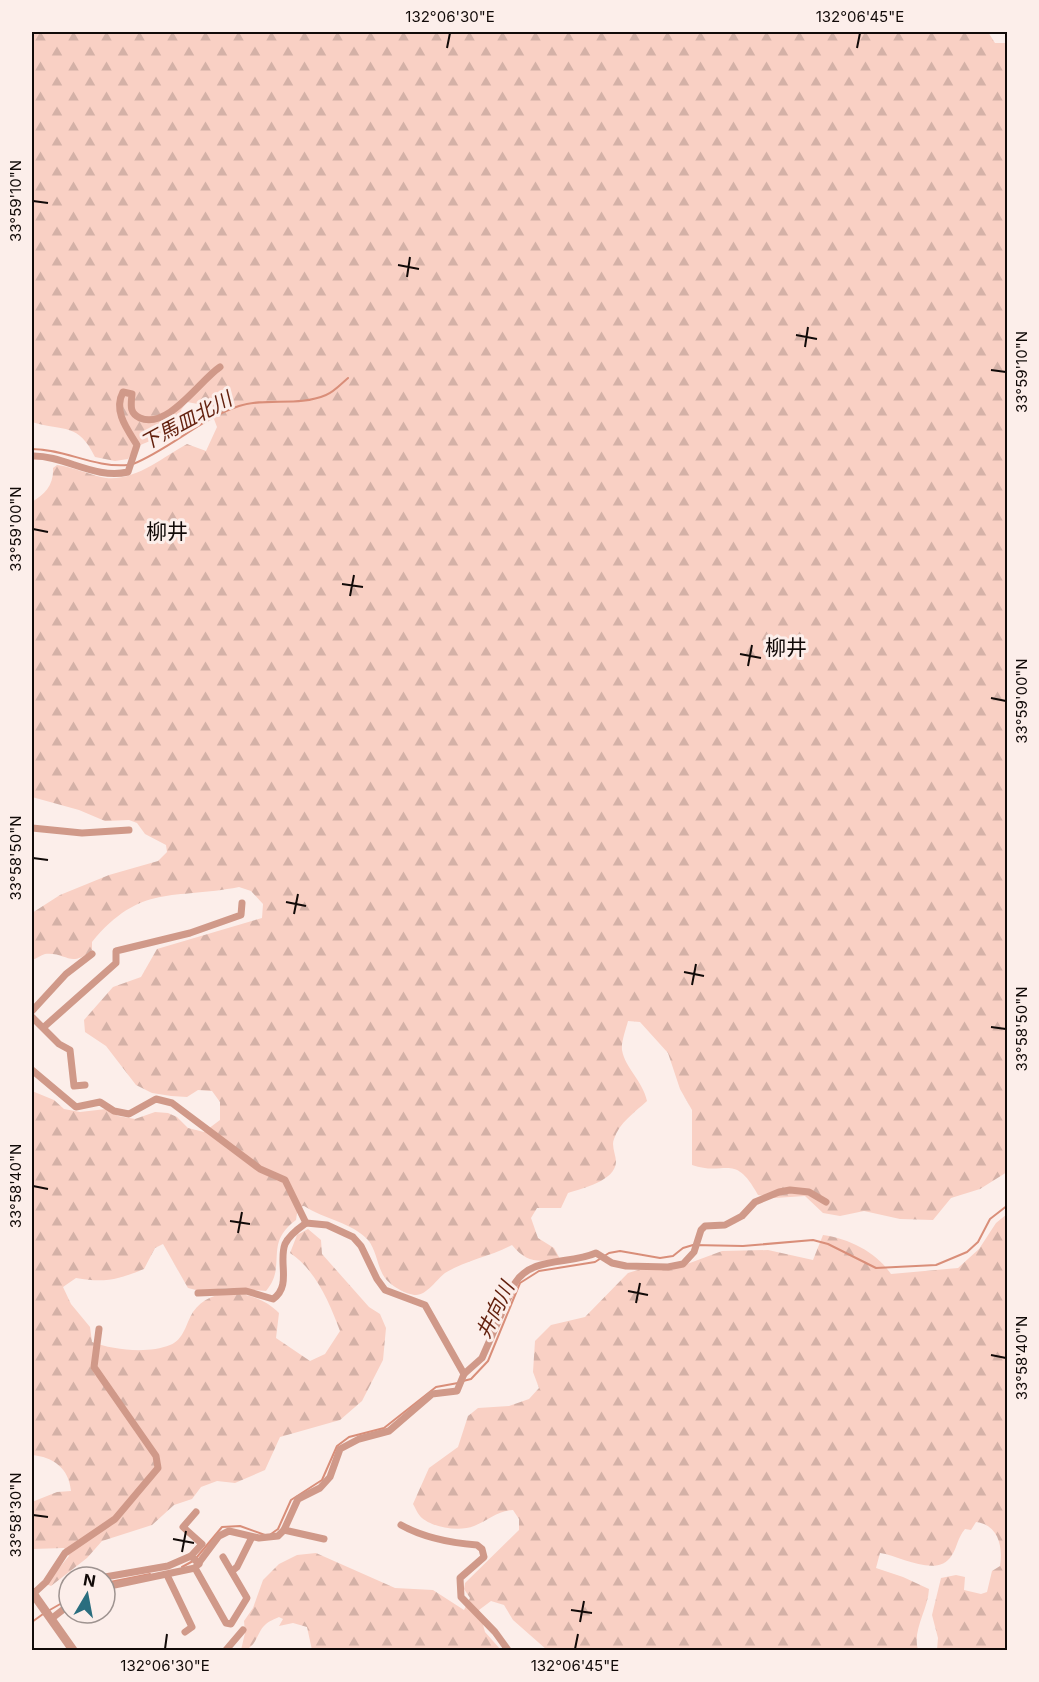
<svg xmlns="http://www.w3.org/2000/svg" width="1039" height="1682" font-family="Inter,'Noto Sans JP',sans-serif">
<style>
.forest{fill:url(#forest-firs)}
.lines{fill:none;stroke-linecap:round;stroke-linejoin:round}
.stream{stroke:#d98e79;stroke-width:2}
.minor{stroke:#d09989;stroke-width:7}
.tertiary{stroke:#d09989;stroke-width:9}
.ticks{fill:none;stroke:#110a08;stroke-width:2}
.labels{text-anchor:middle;stroke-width:6;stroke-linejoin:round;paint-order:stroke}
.water-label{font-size:20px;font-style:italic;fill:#621f0c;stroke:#fceeea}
.quarter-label{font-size:21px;fill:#110a08;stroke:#fceeea}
.neatline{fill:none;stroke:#110a08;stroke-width:2}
.ticks-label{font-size:15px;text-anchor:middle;fill:#110a08}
</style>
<defs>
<pattern id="forest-firs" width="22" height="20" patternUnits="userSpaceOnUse" patternTransform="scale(1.5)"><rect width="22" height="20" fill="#f9d0c4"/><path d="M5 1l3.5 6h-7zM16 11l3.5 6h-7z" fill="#d4b1a7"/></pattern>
</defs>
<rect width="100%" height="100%" fill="#fceeea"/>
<g class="forest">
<path d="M32,32H988L995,43H1007V1172L980,1189L951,1198L933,1220L900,1219L864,1211L840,1216L823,1213L805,1196L775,1198L758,1195C734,1151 726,1177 692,1165V1110L680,1089L668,1053L640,1022L628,1021C626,1029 621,1042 622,1050C625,1068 643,1081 647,1101C635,1112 619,1123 614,1139C611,1146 616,1155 616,1162C615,1181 583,1188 568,1193L561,1208H537L531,1218L538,1238L554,1248L560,1259C537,1262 527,1263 512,1245C490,1257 466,1260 445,1273C437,1279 427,1295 416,1295C407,1295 391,1286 385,1278C377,1267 377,1251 368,1240C353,1223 324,1219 304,1206L298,1207L296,1220C263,1244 288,1265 266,1291L226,1288L200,1291L188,1288L163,1244L155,1248L144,1269C117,1280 104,1283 76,1278L63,1287L71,1304L90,1327L92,1342C113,1350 148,1354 170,1345C184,1340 186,1323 193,1312C213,1283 258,1291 279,1313L276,1338L310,1361L325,1354L340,1331C330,1304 316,1270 290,1253L297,1235L308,1229L321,1240L322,1254L369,1307L380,1314L386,1328L383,1360L362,1401L340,1420L280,1437L265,1470L235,1483L217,1481L201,1487L192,1499L174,1505L152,1525L102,1541L87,1558L51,1586L46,1584L69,1556L64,1548L32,1549V1502L57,1492L71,1491C69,1468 53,1457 32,1455V1091L54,1100L64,1109L80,1112L106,1109L118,1116L135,1119L155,1112L168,1113L177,1117L188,1128L204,1132L220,1120V1102L212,1091L198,1090L187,1097L171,1096L152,1093L136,1085L106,1046L85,1032L84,1020L113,987L141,977L157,949L262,918L263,904L251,891L239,887C173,900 141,883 92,942V950C69,969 68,952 45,954C41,955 36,959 32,960V913L60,895L109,875L158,861L167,852L166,845L145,834L137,823L129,820L105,821L79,810L32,797V502C45,494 54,485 53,468L57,465C74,467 89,475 106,478C136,481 163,457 187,444L206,451L217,427L209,406L187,402L181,410L183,417L175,426C164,427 163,434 154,439C140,446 136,444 128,459L115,461L95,457C78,422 65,432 32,422Z"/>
<path d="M1007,1214V1650H937L938,1638L932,1615L941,1578L956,1575L965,1577L964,1590L981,1594L987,1592L992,1571L1000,1566C1003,1547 999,1525 976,1522L971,1530L965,1529C957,1539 958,1545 952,1555C938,1579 901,1556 880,1553L876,1568L903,1577L929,1589C928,1610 912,1630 918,1650H547L513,1620L504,1605L491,1601L479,1610L485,1632L501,1650H312L307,1627L293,1623L279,1626L283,1619L279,1617C275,1619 269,1621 266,1624C256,1632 257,1650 241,1650L245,1633L244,1621L253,1608L263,1580L279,1564L297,1555L316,1553L395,1588L433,1590L464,1610L470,1598L464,1589L465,1583L519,1530V1519L513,1510C497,1511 489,1520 474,1526C460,1532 431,1528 420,1516C417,1513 415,1507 413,1504L429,1468L458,1447L468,1416L478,1408L509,1406L529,1399L539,1388L533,1372L535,1341L551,1325L585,1317L628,1273L641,1269L671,1270L722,1251L768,1250L813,1260L823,1235C850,1239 876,1252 891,1274L958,1268L979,1249L996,1223Z"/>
</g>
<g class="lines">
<g class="stream">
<path d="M32,449C65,449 94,468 128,465"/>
<path d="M133,464C170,449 200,419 239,406C267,397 298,407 326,395C334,392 341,384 348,378"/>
<polyline points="463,1381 471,1379 488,1361 520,1283 539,1271 595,1262 609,1253 620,1251 660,1258 673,1256 683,1248 693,1245 743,1246 813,1240 828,1244 876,1268 936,1265 967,1252 978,1242 990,1219 1008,1205"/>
<polyline points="271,1534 278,1529 291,1500 322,1480 337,1446 349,1437 384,1428 436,1387 458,1383"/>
<polyline points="197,1557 222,1527 240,1526 265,1535"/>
<polyline points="182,1567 193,1561"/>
<polyline points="105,1583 150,1574"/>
<polyline points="48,1611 69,1599"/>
<polyline points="32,1622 43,1614"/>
</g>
<g class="minor">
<path d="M32,456C64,455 95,480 128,472L137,445C127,429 113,411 123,392L132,394C131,405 129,413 140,418C168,430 200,380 220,367"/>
<polyline points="32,828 82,833 129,830"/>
<polyline points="32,1011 66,974 92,954"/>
<polyline points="32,1017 59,1044 70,1050 74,1086 85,1085"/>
<polyline points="44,1027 116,963 116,951 190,933 241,915 242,903"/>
<polyline points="32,1070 76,1107 100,1102 114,1111 129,1114 156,1099 172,1103 260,1169 285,1180 306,1223"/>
<path d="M198,1293L246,1291L273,1299C292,1286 278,1262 285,1244C289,1235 299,1228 306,1223L327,1225L353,1237L361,1246L377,1279L385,1290L425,1305L464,1374"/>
<polyline points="196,1512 183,1527 202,1544 191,1556 199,1564"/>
<path d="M401,1525C424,1538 451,1543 477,1545L482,1549L484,1557L460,1578L461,1597L495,1632L508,1650"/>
<polyline points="284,1530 324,1539"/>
<polyline points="195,1568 226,1623 231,1624 247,1598 223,1557"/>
<polyline points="232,1571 237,1567 252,1537"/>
<polyline points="167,1575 192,1627 185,1632"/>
<polyline points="105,1577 168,1566 191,1556"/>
<path d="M105,1587L195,1568L219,1536L229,1531L259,1538L278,1536L284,1530L298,1499L320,1488L330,1477L340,1449L359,1439L389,1431L432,1394L457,1391L464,1374L482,1358L515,1283C532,1256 569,1265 596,1253L612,1263L626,1266L668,1267L683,1264L694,1252L701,1230L705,1226L725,1225L742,1216L755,1202L779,1192L790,1190L809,1192L826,1202"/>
<polyline points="33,1594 46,1582 65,1553 115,1519 158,1468 156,1456 94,1367 99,1329"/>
<polyline points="51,1619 69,1605"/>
<polyline points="226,1650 243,1630"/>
</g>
<polyline class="tertiary" points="32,1592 73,1650"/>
</g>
<path class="ticks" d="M447,48L450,33M857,48L860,33M33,201L48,203M398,265L419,269M407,277L410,257M796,335L817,339M805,347L808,327M991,370L1006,372M33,529L48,532M342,584L363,587M350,596L354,575M740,654L761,658M748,666L752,645M991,698L1006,701M33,858L48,860M286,902L306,906M294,914L298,894M684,972L704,976M692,985L696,964M991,1027L1006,1029M33,1186L48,1189M230,1221L250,1224M238,1233L242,1212M628,1291L648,1295M636,1303L640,1283M991,1355L1006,1358M33,1515L48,1517M173,1539L194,1543M182,1552L186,1531M571,1610L592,1613M580,1622L584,1601M165,1649L167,1634M575,1649L578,1634"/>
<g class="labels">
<g class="water-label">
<text transform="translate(186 421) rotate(-28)" y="7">下馬皿北川</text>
<text transform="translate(495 1310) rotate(-64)" y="7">井向川</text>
</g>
<g class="quarter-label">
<text x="167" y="539">柳井</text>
<text x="786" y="655">柳井</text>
</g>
</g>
<rect width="1039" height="1682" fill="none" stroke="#fceeea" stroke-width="66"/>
<g transform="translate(87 1595) rotate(10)"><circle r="28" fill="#fceeea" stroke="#9e9390" stroke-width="1.5"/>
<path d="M0-4.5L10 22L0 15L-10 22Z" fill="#2a6e7f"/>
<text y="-9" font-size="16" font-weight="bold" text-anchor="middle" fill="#110a08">N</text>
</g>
<rect x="33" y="33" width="973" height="1616" class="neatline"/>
<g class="ticks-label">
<text x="450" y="22">132°06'30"E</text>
<text x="860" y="22">132°06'45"E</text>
<text transform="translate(16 201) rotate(-90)" y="5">33°59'10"N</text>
<text transform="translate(1022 372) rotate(-90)" y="5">33°59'10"N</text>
<text transform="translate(16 529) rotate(-90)" y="5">33°59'00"N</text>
<text transform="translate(1022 701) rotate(-90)" y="5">33°59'00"N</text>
<text transform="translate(16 858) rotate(-90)" y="5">33°58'50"N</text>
<text transform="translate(1022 1029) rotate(-90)" y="5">33°58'50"N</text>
<text transform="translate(16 1186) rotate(-90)" y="5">33°58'40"N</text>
<text transform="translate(1022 1358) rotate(-90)" y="5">33°58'40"N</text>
<text transform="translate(16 1515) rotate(-90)" y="5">33°58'30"N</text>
<text x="165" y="1671">132°06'30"E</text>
<text x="575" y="1671">132°06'45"E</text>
</g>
</svg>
